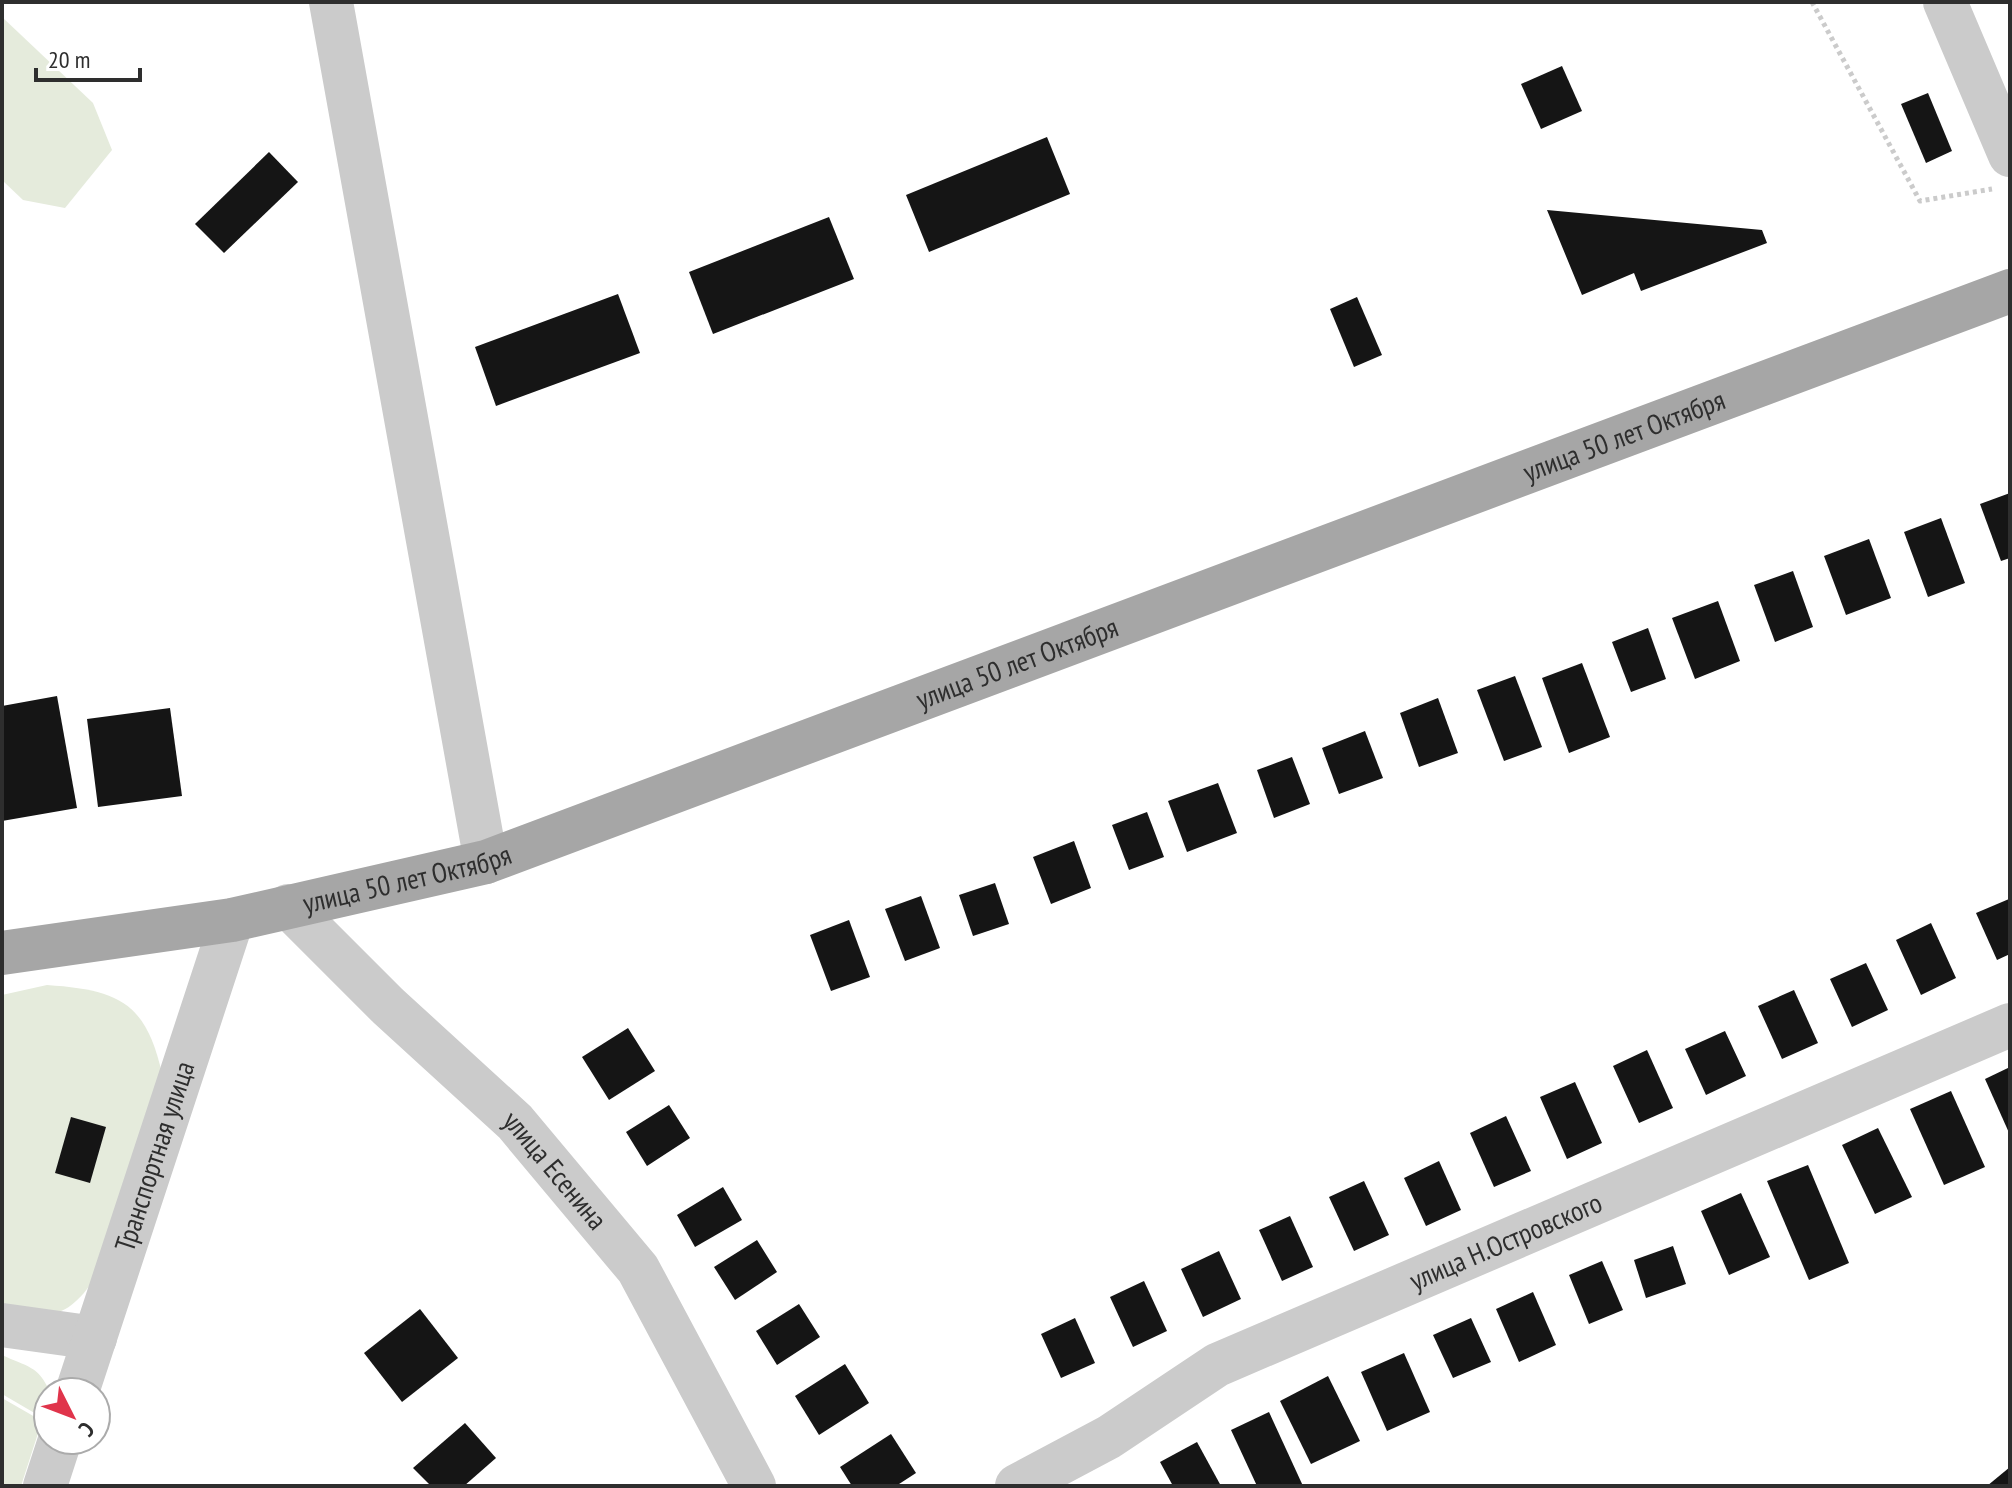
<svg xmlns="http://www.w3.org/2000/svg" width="2012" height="1488" font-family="'PT Sans Narrow',sans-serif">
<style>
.green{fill:#e5ebdc}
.building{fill:#151515}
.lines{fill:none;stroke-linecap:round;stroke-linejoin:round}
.path{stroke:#cbcbcb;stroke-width:5;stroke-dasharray:4 4;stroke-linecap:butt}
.minor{stroke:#cbcbcb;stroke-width:44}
.major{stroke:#a6a6a6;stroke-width:44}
.labels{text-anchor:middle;stroke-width:8;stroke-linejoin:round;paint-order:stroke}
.street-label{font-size:28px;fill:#2e2e2e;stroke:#fff}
</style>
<rect width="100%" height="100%" fill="#fff"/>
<g class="green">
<polygon points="2,17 93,103 112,150 65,208 23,200 2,180"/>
<path d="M47,985C117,990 146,1001 162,1074L93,1281C65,1321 46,1319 2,1307V995Z"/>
<path d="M2,1355C27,1367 38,1365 50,1392H48L43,1418L2,1394Z"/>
<polygon points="2,1398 42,1421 21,1486 2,1486"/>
</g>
<g class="building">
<polygon points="1562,66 1582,111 1541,129 1521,84"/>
<polygon points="1928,93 1952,151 1926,163 1901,104"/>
<polygon points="1047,137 1070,194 929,252 906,195"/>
<polygon points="269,152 298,182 224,253 195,224"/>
<polygon points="1547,210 1762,230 1767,243 1641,291 1634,273 1582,295"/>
<polygon points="829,217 854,279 713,334 689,272"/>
<polygon points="618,294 640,353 496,406 475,347"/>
<polygon points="1357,297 1382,355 1354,367 1330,309"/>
<polygon points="2010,493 2010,558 2001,561 1980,504"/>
<polygon points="1941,518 1965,583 1928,597 1904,532"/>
<polygon points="1869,539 1891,598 1846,615 1824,556"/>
<polygon points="1793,571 1813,627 1775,642 1754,585"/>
<polygon points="1718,601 1740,661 1695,679 1672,618"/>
<polygon points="1648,628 1666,679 1631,692 1612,642"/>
<polygon points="1582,663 1610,737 1569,753 1542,678"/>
<polygon points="1515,676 1542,747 1504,761 1477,690"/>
<polygon points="57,696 77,808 2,821 2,706"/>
<polygon points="1438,698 1458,753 1419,767 1400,713"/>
<polygon points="170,708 182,796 98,807 87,719"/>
<polygon points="1365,731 1383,778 1339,794 1322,748"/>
<polygon points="1292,757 1310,804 1274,818 1257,770"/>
<polygon points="1218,783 1237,833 1187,852 1168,801"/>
<polygon points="1147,812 1164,857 1129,870 1112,825"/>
<polygon points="1074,841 1091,888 1051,904 1033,857"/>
<polygon points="995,883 1009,924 973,936 959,895"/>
<polygon points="921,896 940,948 905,961 885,909"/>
<polygon points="2009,899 2010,954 1997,960 1976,913"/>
<polygon points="849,920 870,977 831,991 810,935"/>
<polygon points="1931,923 1956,978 1921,995 1896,940"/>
<polygon points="1866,963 1888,1010 1852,1027 1830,979"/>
<polygon points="1794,990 1818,1043 1782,1059 1758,1006"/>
<polygon points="628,1028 655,1071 609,1100 582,1057"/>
<polygon points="1725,1031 1746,1076 1706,1095 1685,1049"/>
<polygon points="1647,1050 1673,1108 1639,1123 1613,1066"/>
<polygon points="2010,1067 2010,1135 1985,1079"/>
<polygon points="1575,1082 1602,1143 1567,1159 1540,1097"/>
<polygon points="1951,1091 1985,1167 1944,1185 1910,1109"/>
<polygon points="669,1105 690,1138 647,1166 626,1132"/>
<polygon points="1506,1116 1531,1171 1494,1187 1470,1133"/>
<polygon points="71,1117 106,1127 90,1183 55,1173"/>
<polygon points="1878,1128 1912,1197 1875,1214 1842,1145"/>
<polygon points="1439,1161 1461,1210 1426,1226 1404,1178"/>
<polygon points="1808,1165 1849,1263 1809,1280 1767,1181"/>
<polygon points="1364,1181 1389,1235 1354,1251 1329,1197"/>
<polygon points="723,1187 742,1220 695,1247 677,1215"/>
<polygon points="1741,1193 1770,1257 1729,1275 1701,1211"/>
<polygon points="1290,1216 1313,1267 1282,1281 1259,1230"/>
<polygon points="757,1240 777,1272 735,1300 714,1267"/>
<polygon points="1673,1246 1686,1284 1646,1298 1634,1260"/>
<polygon points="1219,1251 1241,1299 1203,1317 1181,1269"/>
<polygon points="1602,1261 1623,1310 1589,1324 1569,1275"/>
<polygon points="1144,1281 1167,1331 1133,1347 1110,1297"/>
<polygon points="1533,1292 1556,1345 1519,1362 1496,1309"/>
<polygon points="799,1304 820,1337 777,1365 756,1331"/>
<polygon points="420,1309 458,1358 402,1402 364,1353"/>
<polygon points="1075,1318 1095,1363 1061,1378 1041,1334"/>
<polygon points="1471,1318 1491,1362 1453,1378 1433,1335"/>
<polygon points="1404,1353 1430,1412 1387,1431 1361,1372"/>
<polygon points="845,1364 869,1403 819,1435 795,1396"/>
<polygon points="1328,1376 1360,1441 1311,1464 1280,1401"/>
<polygon points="1269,1412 1303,1486 1257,1486 1231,1430"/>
<polygon points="465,1423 496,1458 464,1486 431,1486 413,1468"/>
<polygon points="891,1434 916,1473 896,1486 852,1486 840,1467"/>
<polygon points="1197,1442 1221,1486 1173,1486 1160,1462"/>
<polygon points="2010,1467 2010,1486 1987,1486"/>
</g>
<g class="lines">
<polyline class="path" points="1812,2 1920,201 1992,189"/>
<g class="minor">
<polyline points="331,2 486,862"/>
<polyline points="1945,2 2010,155"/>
<path id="s1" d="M288,906L388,1006L515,1122L638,1269L754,1486"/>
<polyline points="2,1325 95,1338"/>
<path id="s2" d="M77,1392L232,920"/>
<polyline points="45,1486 60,1440"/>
<path id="s3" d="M1017,1486L1109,1437L1217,1365L2010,1025"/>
</g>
<path class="major" id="s4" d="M2,953L232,920L486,862L2010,291"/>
</g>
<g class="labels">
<g class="street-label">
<text dy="10" stroke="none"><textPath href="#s4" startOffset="1708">улица 50 лет Октября</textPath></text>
<text dy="10" stroke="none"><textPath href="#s4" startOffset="1060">улица 50 лет Октября</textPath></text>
<text dy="10" stroke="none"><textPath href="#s4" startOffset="412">улица 50 лет Октября</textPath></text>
<text dy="10" stroke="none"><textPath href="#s2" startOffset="248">Транспортная улица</textPath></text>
<text dy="10" stroke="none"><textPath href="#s1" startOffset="376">улица Есенина</textPath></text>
<text dy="10" stroke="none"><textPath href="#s3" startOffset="548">улица Н.Островского</textPath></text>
</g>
</g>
<rect width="2012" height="1488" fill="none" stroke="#2e2e2e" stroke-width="8"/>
<g transform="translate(72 1416) rotate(132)"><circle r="38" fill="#ffffff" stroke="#ababab" stroke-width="2"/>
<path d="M0-6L14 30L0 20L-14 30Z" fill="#e0344b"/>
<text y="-12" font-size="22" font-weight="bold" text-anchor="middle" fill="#2e2e2e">С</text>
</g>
<path d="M36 68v12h104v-12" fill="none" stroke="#2e2e2e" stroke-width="4"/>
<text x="48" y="68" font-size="24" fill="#2e2e2e" stroke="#ffffff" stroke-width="6" paint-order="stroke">20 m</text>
</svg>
